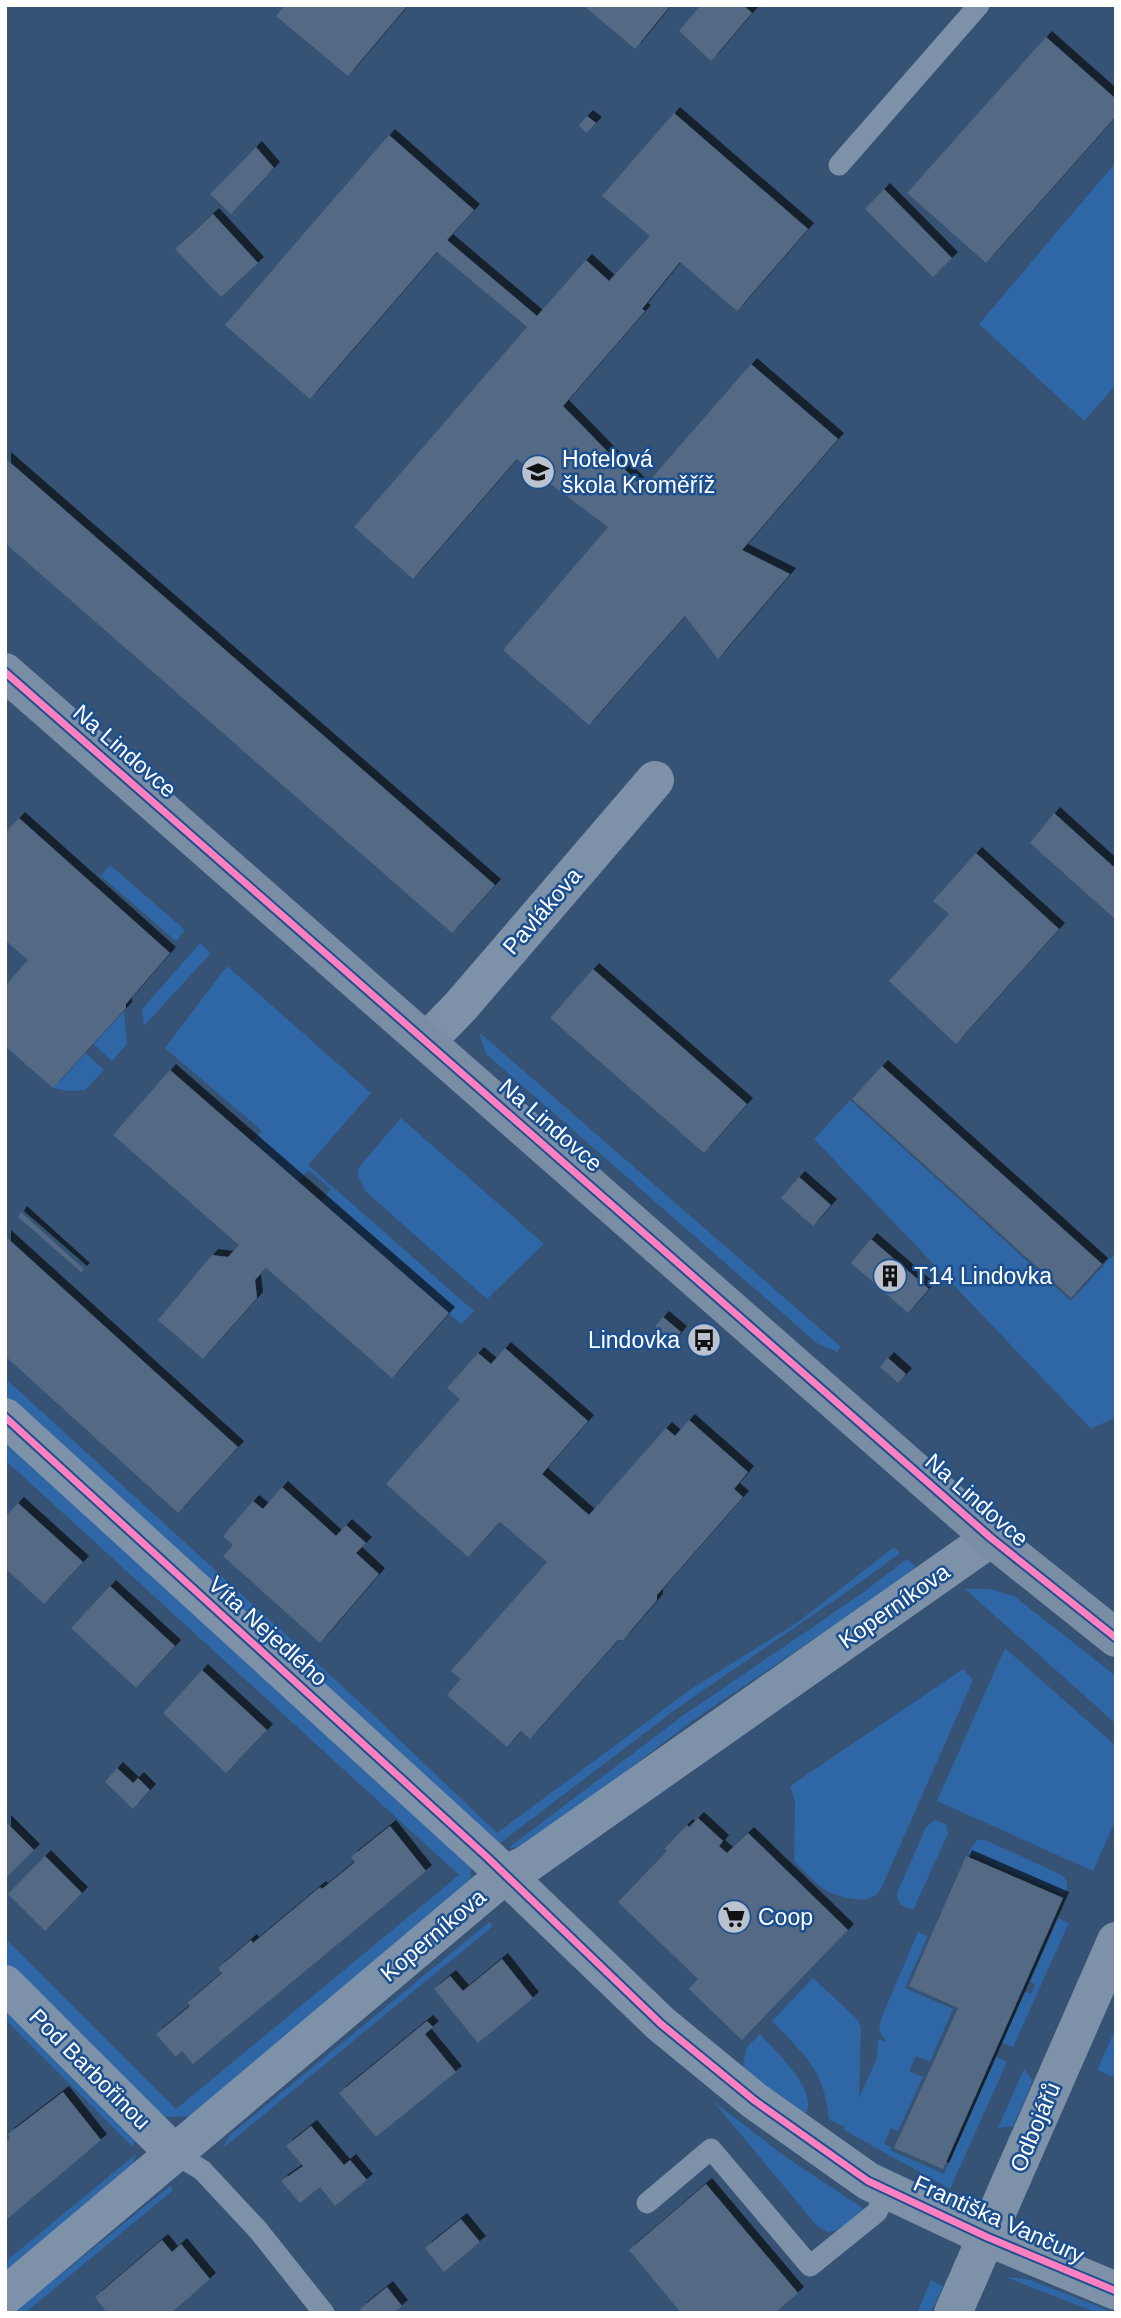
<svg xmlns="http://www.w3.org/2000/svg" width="1121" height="2318" font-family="Helvetica,sans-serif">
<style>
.green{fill:#2f66a5}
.building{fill:#526984;filter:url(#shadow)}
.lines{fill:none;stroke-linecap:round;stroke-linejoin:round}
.service{stroke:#7d92a8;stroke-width:21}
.minor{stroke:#7d92a8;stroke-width:38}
.secondary{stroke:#798da4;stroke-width:38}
.cycleway-casing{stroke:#1b4f8f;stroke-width:11}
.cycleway{stroke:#ff80c0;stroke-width:7}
.labels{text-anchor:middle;stroke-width:5;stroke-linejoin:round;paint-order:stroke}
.poi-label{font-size:23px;fill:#fff;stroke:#1b4f8f;text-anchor:start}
.street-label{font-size:23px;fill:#fff;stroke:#1b4f8f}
</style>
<defs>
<filter id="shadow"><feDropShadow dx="6" dy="-6" stdDeviation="0" flood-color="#0009"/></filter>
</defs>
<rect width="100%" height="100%" fill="#365274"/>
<g class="green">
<polygon points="1116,162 1116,385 1084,421 979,324"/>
<polygon points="110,865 185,930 176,941 101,876"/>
<polygon points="200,943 211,953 144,1026 142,1009"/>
<polygon points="227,966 371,1093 308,1165 474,1311 461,1324 321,1201 331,1189 308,1170 298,1182 252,1142 262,1131 165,1048"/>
<polygon points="124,1011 127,1044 112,1061 92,1043"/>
<polygon points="479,1032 841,1347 837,1352 818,1344 486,1054"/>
<polygon points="84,1052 104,1070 85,1090 69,1091 53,1088"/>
<polygon points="850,1100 1071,1301 1116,1252 1116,1417 1091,1429 814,1139"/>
<polygon points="401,1118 544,1244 487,1299 365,1191 358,1176 359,1167"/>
<polygon points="5,1378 366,1708 497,1833 691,1689 798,1622 894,1547 900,1553 854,1587 679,1707 496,1846 5,1404"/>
<polygon points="5,1433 470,1864 471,1877 468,1889 192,2116 166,2117 153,2112 5,1965 5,1938 176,2109 459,1875 5,1460"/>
<polygon points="907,1559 916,1567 906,1577 692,1721 532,1843 522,1847 508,1848 685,1714 861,1594"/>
<polygon points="965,1589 990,1589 1014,1596 1116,1676 1116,1724"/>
<polygon points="1005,1648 1116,1746 1116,1819 1093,1871 937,1801"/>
<path d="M963,1669L973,1680L880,1891C872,1899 865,1901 854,1899C825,1896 814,1881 794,1861L795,1801L790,1786Z"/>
<polygon points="935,1820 946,1824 948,1834 913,1910 901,1905 897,1898 898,1891 926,1827"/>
<path d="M977,1840H985L1062,1875C1069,1882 1068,1887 1065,1895L968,1853Z"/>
<polygon points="1058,1918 1069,1923 1013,2047 1002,2043 1025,1992 1031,1994 1035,1984 1030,1982"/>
<polygon points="489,1922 493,1926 222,2149 230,2135"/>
<path d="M918,1932L928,1936L905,1988L953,2009L930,2062L916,2056L909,2071L923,2077L898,2131L891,2128L884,2144L891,2147L890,2150L944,2174L996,2057L1007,2062L950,2189L844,2130L845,2127L829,2119C824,2069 805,2056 772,2021L813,1978L856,2018L861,2027L859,2098L877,2058L878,2039L886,2042L879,2030L881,2019Z"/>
<polygon points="5,1995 136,2141 132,2146 5,2019"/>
<polygon points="1116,2028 1116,2078 1097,2070"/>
<path d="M760,2034C775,2051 824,2094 803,2118L743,2068L746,2048Z"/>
<polygon points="1024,2069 1033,2081 1013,2126 998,2128"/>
<polygon points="714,2102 786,2157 866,2210 844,2229 828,2232 817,2226"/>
<polygon points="136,2154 132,2167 5,2274 5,2262"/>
<polygon points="170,2186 173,2190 25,2313 13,2313"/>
<polygon points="1005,2277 1028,2279 1115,2313 1097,2313"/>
<polygon points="931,2280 943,2286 931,2313 917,2313"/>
</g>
<g class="building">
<polygon points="285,5 408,5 348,76 276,16"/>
<polygon points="583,5 671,5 635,49"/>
<polygon points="701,5 743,5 752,13 711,61 679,31"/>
<polygon points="1046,37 1116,99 1116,116 986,263 907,193"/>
<polygon points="674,113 808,229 737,311 680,262 642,309 645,311 563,406 643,488 751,364 838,439 742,550 790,574 718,659 685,616 589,725 503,650 608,527 517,459 413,579 354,527 527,327 437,252 310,399 225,325 389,135 474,210 447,240 537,316 586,260 609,281 650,236 602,196"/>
<polygon points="587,116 596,123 586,133 579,125"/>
<polygon points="256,147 274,168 231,214 210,194"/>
<polygon points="884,189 952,258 933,277 865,209"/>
<polygon points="213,214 258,263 221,297 175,249"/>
<polygon points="5,458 495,885 452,933 5,543"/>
<polygon points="1054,813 1116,869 1116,920 1030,843"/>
<polygon points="19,818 170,953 126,1004 126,1008 53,1088 5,1046 5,986 28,960 5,940 5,833"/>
<polygon points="976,853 1059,929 956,1044 889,981 949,914 933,901"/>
<polygon points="593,969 747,1104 704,1153 550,1018"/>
<polygon points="882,1066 1102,1264 1071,1298 852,1099"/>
<polygon points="170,1070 449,1313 392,1378 266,1268 255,1280 257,1298 203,1359 158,1320 212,1255 228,1257 239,1245 113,1135"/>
<polygon points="799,1177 831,1205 813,1226 781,1198"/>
<polygon points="21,1212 84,1269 81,1272 18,1217"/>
<polygon points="5,1236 238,1447 178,1513 5,1356"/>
<polygon points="871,1239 929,1289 908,1313 851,1263"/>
<polygon points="663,1317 681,1332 673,1342 655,1326"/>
<polygon points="505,1348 588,1421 542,1474 589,1515 666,1428 675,1436 689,1420 748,1472 734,1489 743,1497 657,1595 657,1600 623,1640 618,1640 530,1739 521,1731 507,1747 447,1695 461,1679 451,1671 547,1562 500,1522 468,1557 386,1484 460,1399 447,1388 478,1353 491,1364"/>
<polygon points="888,1358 906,1374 898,1383 880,1367"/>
<polygon points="282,1487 336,1536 346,1525 366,1543 356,1553 379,1574 320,1643 223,1556 233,1545 223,1536 253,1501 263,1509"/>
<polygon points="18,1503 83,1562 44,1604 5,1568 5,1517"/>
<polygon points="110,1586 175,1646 136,1688 71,1628"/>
<polygon points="202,1670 267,1730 226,1773 163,1713"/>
<polygon points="117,1768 133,1783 138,1778 150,1790 133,1809 105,1782"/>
<polygon points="698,1818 723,1841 719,1846 727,1853 748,1833 848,1930 742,2040 689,1989 698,1979 618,1902 667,1851 664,1849 687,1825 689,1827"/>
<polygon points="5,1821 34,1850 5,1879"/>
<polygon points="390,1826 426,1871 193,2064 182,2051 176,2057 156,2034 190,2006 187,2003 222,1973 218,1968 251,1940 253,1943 320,1887 322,1889 355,1862 351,1857"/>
<polygon points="45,1856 82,1893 45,1931 8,1894"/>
<polygon points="966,1856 1063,1898 943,2169 894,2148 958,2008 909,1986"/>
<polygon points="502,1959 533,1998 478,2043 434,1989 450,1976 463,1991"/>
<polygon points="427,2021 433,2027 425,2034 456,2072 376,2137 339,2093"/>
<polygon points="63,2092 101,2140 5,2221 5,2143 10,2138 8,2134"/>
<polygon points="311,2126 344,2165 350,2160 367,2180 335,2206 320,2187 300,2203 281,2181 303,2166 286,2146"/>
<polygon points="706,2184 798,2293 775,2313 681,2313 629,2250"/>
<polygon points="461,2219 480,2242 444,2272 425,2248"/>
<polygon points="162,2240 172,2252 181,2244 210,2279 171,2313 153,2313 151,2311 149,2313 107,2313 95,2297"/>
<polygon points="387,2287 402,2306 394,2313 363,2313 360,2309"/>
</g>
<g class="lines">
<g class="service">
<polyline points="839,165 979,5"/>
<polyline points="175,2154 202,2170 258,2230 324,2313"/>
<polyline points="647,2203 711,2149 810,2266 877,2212 887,2190"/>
</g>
<g class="minor">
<polyline points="427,1041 461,1006 655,780"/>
<polyline points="5,1417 487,1857 661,2024 755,2101 868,2181 987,2237 1116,2291"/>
<polyline points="5,1984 175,2154"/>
<polyline points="5,2296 506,1874 527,1864 991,1538"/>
<polyline points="953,2313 1116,1941"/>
</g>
<polyline class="secondary" points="5,672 991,1538 1116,1638"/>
<g class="cycleway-casing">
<g id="cycleway">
<polyline points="5,672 991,1538 1116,1638"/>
<polyline points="5,1417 487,1857 661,2024 755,2101 868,2181 987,2237 1116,2291"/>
</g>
</g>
<use href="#cycleway" class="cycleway"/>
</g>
<defs>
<g id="school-disc" transform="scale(1.75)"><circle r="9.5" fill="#b9c2ce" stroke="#1b4f8f"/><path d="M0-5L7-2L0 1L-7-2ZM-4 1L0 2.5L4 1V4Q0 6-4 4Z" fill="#111"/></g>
<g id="building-disc" transform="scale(1.75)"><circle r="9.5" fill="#b9c2ce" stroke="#1b4f8f"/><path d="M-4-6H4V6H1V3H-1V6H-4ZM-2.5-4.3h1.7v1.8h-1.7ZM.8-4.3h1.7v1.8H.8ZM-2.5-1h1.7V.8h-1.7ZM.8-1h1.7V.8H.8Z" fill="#111"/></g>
<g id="bus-disc" transform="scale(1.75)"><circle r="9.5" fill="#b9c2ce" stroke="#1b4f8f"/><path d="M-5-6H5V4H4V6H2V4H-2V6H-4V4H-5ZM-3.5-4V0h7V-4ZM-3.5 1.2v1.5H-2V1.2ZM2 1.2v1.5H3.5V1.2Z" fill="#111"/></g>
<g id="supermarket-disc" transform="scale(1.75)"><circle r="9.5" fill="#b9c2ce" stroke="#1b4f8f"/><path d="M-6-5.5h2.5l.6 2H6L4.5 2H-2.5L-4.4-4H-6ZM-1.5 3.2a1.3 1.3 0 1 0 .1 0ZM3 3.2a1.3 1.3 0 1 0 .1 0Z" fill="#111"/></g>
</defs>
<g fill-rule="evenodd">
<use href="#school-disc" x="538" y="472"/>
<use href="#building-disc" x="890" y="1276"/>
<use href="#bus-disc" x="704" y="1340"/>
<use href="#supermarket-disc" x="734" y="1917"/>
</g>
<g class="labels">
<g class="poi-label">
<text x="562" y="467">Hotelová<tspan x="562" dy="26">škola Kroměříž</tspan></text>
<text x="914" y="1284">T14 Lindovka</text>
<text x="680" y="1348" text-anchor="end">Lindovka</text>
<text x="758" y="1925">Coop</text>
</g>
<g class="street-label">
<text transform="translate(125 751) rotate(41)" y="8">Na Lindovce</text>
<text transform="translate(542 911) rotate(-49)" y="8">Pavlákova</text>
<text transform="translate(551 1125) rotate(41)" y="8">Na Lindovce</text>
<text transform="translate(977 1500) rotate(41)" y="8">Na Lindovce</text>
<text transform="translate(894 1606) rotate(-35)" y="8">Koperníkova</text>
<text transform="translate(268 1631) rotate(42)" y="8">Víta Nejedlého</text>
<text transform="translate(433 1935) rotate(-40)" y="8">Koperníkova</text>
<text transform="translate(90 2069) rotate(45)" y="8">Pod Barbořinou</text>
<text transform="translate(1035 2127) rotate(-67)" y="8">Odbojářů</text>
<text transform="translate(999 2219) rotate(24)" y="8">Františka Vančury</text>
</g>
</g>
<rect width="1121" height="2318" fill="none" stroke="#ffffff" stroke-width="14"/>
</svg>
